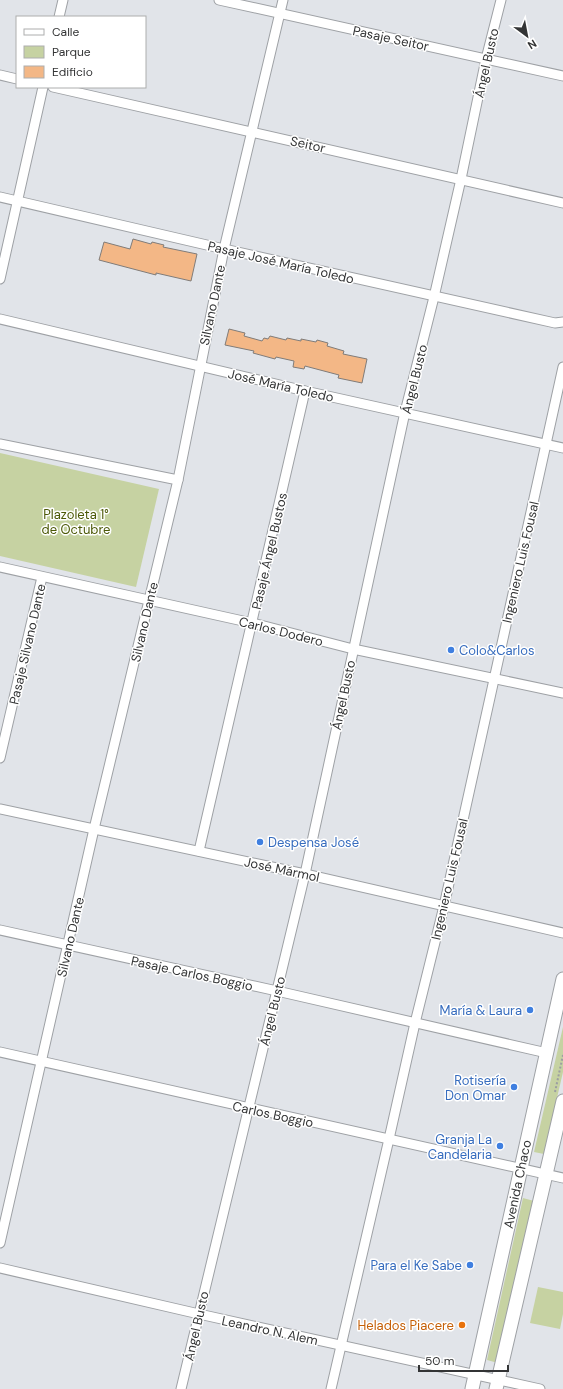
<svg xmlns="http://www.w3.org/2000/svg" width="563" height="1389" font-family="'DM Sans',sans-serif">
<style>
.green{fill:#c6d2a2}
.building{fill:#f3b786;stroke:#807c79}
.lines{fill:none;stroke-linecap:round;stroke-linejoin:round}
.minor-casing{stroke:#9ea1a5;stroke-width:11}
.secondary-casing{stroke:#9ea1a5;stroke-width:15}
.path{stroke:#9c9ea1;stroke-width:2;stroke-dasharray:2 2;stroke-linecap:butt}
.minor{stroke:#fff;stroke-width:9}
.secondary{stroke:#fff;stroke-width:13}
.shop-dot{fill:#3f7fe0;stroke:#fff;stroke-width:1.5}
.food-dot{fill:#e8710a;stroke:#fff;stroke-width:1.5}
.labels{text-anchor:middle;stroke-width:3;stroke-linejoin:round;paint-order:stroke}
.street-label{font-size:13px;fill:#333435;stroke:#fff}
.park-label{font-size:13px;fill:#4c5907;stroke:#fff}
.shop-label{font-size:13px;fill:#366cbe;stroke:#fff;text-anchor:end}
.food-label{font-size:13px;fill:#c56008;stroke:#fff;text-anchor:end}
</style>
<rect width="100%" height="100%" fill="#e1e4e9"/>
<g class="green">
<polygon points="0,453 159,489 136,587 0,556"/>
<polygon points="563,1027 563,1072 544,1154 534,1152"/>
<polygon points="523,1198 534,1201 498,1363 487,1360"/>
<polygon points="538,1287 563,1292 563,1314 560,1329 530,1323"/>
</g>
<g class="building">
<polygon points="133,239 151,244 152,242 164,245 163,247 197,254 191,281 156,273 156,275 99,260 104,242 130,249"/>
<polygon points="229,329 245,333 244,336 262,341 264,338 268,339 270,336 286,340 287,338 301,341 301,339 316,342 317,340 328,343 327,346 344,351 343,354 367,359 362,383 338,378 339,375 305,366 304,369 293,367 294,361 276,357 275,359 253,353 254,351 225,345"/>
</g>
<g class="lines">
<g class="minor-casing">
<g id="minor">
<polyline points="219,0 563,76"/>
<polyline points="59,17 63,0"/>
<polyline points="0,75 17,79"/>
<polyline points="53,87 563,203"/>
<polyline points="0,197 224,249 555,323 563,322"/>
<polyline points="0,279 43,87"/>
<polyline points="0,319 305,391 563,448"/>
<polyline points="0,444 178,480"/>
<polyline points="0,567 252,623 353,649 563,693"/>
<polyline points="0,758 42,577"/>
<polyline points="0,809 305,874 563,933"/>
<polyline points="199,851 305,391"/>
<polyline points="0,930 277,991 547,1053"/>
<polyline points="0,1052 563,1178"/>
<polyline points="0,1243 94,829 178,480 224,249 283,0"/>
<polyline points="0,1268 199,1314 540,1389"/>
<polyline points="181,1389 305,874 405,412 434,297 461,179 486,59 501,0"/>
<polyline points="331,1389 389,1139 415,1023 444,906 563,367"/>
</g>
</g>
<g class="secondary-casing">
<g id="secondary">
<polyline points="472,1389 563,979"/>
<polyline points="496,1389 563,1101"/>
</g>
</g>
<polyline class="path" points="555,1092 563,1055"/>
<use href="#minor" class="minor"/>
<use href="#secondary" class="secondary"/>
</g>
<g class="shop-dot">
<circle cx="451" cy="650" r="4"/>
<circle cx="260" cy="842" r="4"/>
<circle cx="530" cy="1010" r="4"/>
<circle cx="514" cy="1087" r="4"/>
<circle cx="500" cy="1146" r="4"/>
<circle cx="470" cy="1265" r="4"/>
</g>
<circle class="food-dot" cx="462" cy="1325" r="4"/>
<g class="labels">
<g class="street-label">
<text transform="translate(391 38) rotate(12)" y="5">Pasaje Seitor</text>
<text transform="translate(486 63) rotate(-77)" y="5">Ángel Busto</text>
<text transform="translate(308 144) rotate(13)" y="5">Seitor</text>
<text transform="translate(281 262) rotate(13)" y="5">Pasaje José María Toledo</text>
<text transform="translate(212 305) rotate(-78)" y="5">Silvano Dante</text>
<text transform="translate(414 379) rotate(-76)" y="5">Ángel Busto</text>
<text transform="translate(281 385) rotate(13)" y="5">José María Toledo</text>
<text transform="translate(269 551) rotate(-77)" y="5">Pasaje Ángel Bustos</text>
<text transform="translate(520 562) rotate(-77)" y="5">Ingeniero Luis Fousal</text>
<text transform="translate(144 622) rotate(-77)" y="5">Silvano Dante</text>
<text transform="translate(281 631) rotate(14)" y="5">Carlos Dodero</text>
<text transform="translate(27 644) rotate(-77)" y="5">Pasaje Silvano Dante</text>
<text transform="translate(343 695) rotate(-78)" y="5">Ángel Busto</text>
<text transform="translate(282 869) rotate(12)" y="5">José Mármol</text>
<text transform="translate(449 879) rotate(-77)" y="5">Ingeniero Luis Fousal</text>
<text transform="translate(70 937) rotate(-77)" y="5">Silvano Dante</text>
<text transform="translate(192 973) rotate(12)" y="5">Pasaje Carlos Boggio</text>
<text transform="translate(272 1011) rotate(-76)" y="5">Ángel Busto</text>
<text transform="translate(273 1114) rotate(12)" y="5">Carlos Boggio</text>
<text transform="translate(517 1184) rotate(-78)" y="5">Avenida Chaco</text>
<text transform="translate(196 1326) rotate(-77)" y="5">Ángel Busto</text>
<text transform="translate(270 1330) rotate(12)" y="5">Leandro N. Alem</text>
</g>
<g class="park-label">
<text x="76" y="519">Plazoleta 1°<tspan x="76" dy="15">de Octubre</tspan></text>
</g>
<g class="shop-label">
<text x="459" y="655" text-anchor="start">Colo&amp;Carlos</text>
<text x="268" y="847" text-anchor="start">Despensa José</text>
<text x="522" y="1015">María &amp; Laura</text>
<text x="506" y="1085">Rotisería<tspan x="506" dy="15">Don Omar</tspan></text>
<text x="492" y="1144">Granja La<tspan x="492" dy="15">Candelaria</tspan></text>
<text x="462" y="1270">Para el Ke Sabe</text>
</g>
<g class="food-label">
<text x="454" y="1330">Helados Piacere</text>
</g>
</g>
<rect x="16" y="16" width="130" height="72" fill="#ffffff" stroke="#adaeae"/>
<rect x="24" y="29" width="20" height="6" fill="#ffffff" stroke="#adaeae"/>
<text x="52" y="36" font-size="12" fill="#333435">Calle</text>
<rect x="24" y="46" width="20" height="12" fill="#c6d2a2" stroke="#adaeae"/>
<text x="52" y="56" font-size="12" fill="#333435">Parque</text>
<rect x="24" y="66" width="20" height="12" fill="#f3b786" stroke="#adaeae"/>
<text x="52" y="76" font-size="12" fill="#333435">Edificio</text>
<g transform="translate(527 36) rotate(148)" stroke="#ffffff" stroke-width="3" paint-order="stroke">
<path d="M0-3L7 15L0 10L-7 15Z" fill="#333435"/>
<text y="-6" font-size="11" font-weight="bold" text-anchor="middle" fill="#333435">N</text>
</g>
<path d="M419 1365v6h89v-6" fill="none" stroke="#333435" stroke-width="2"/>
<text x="425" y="1365" font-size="12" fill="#333435" stroke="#ffffff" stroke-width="3" paint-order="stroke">50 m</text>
</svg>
